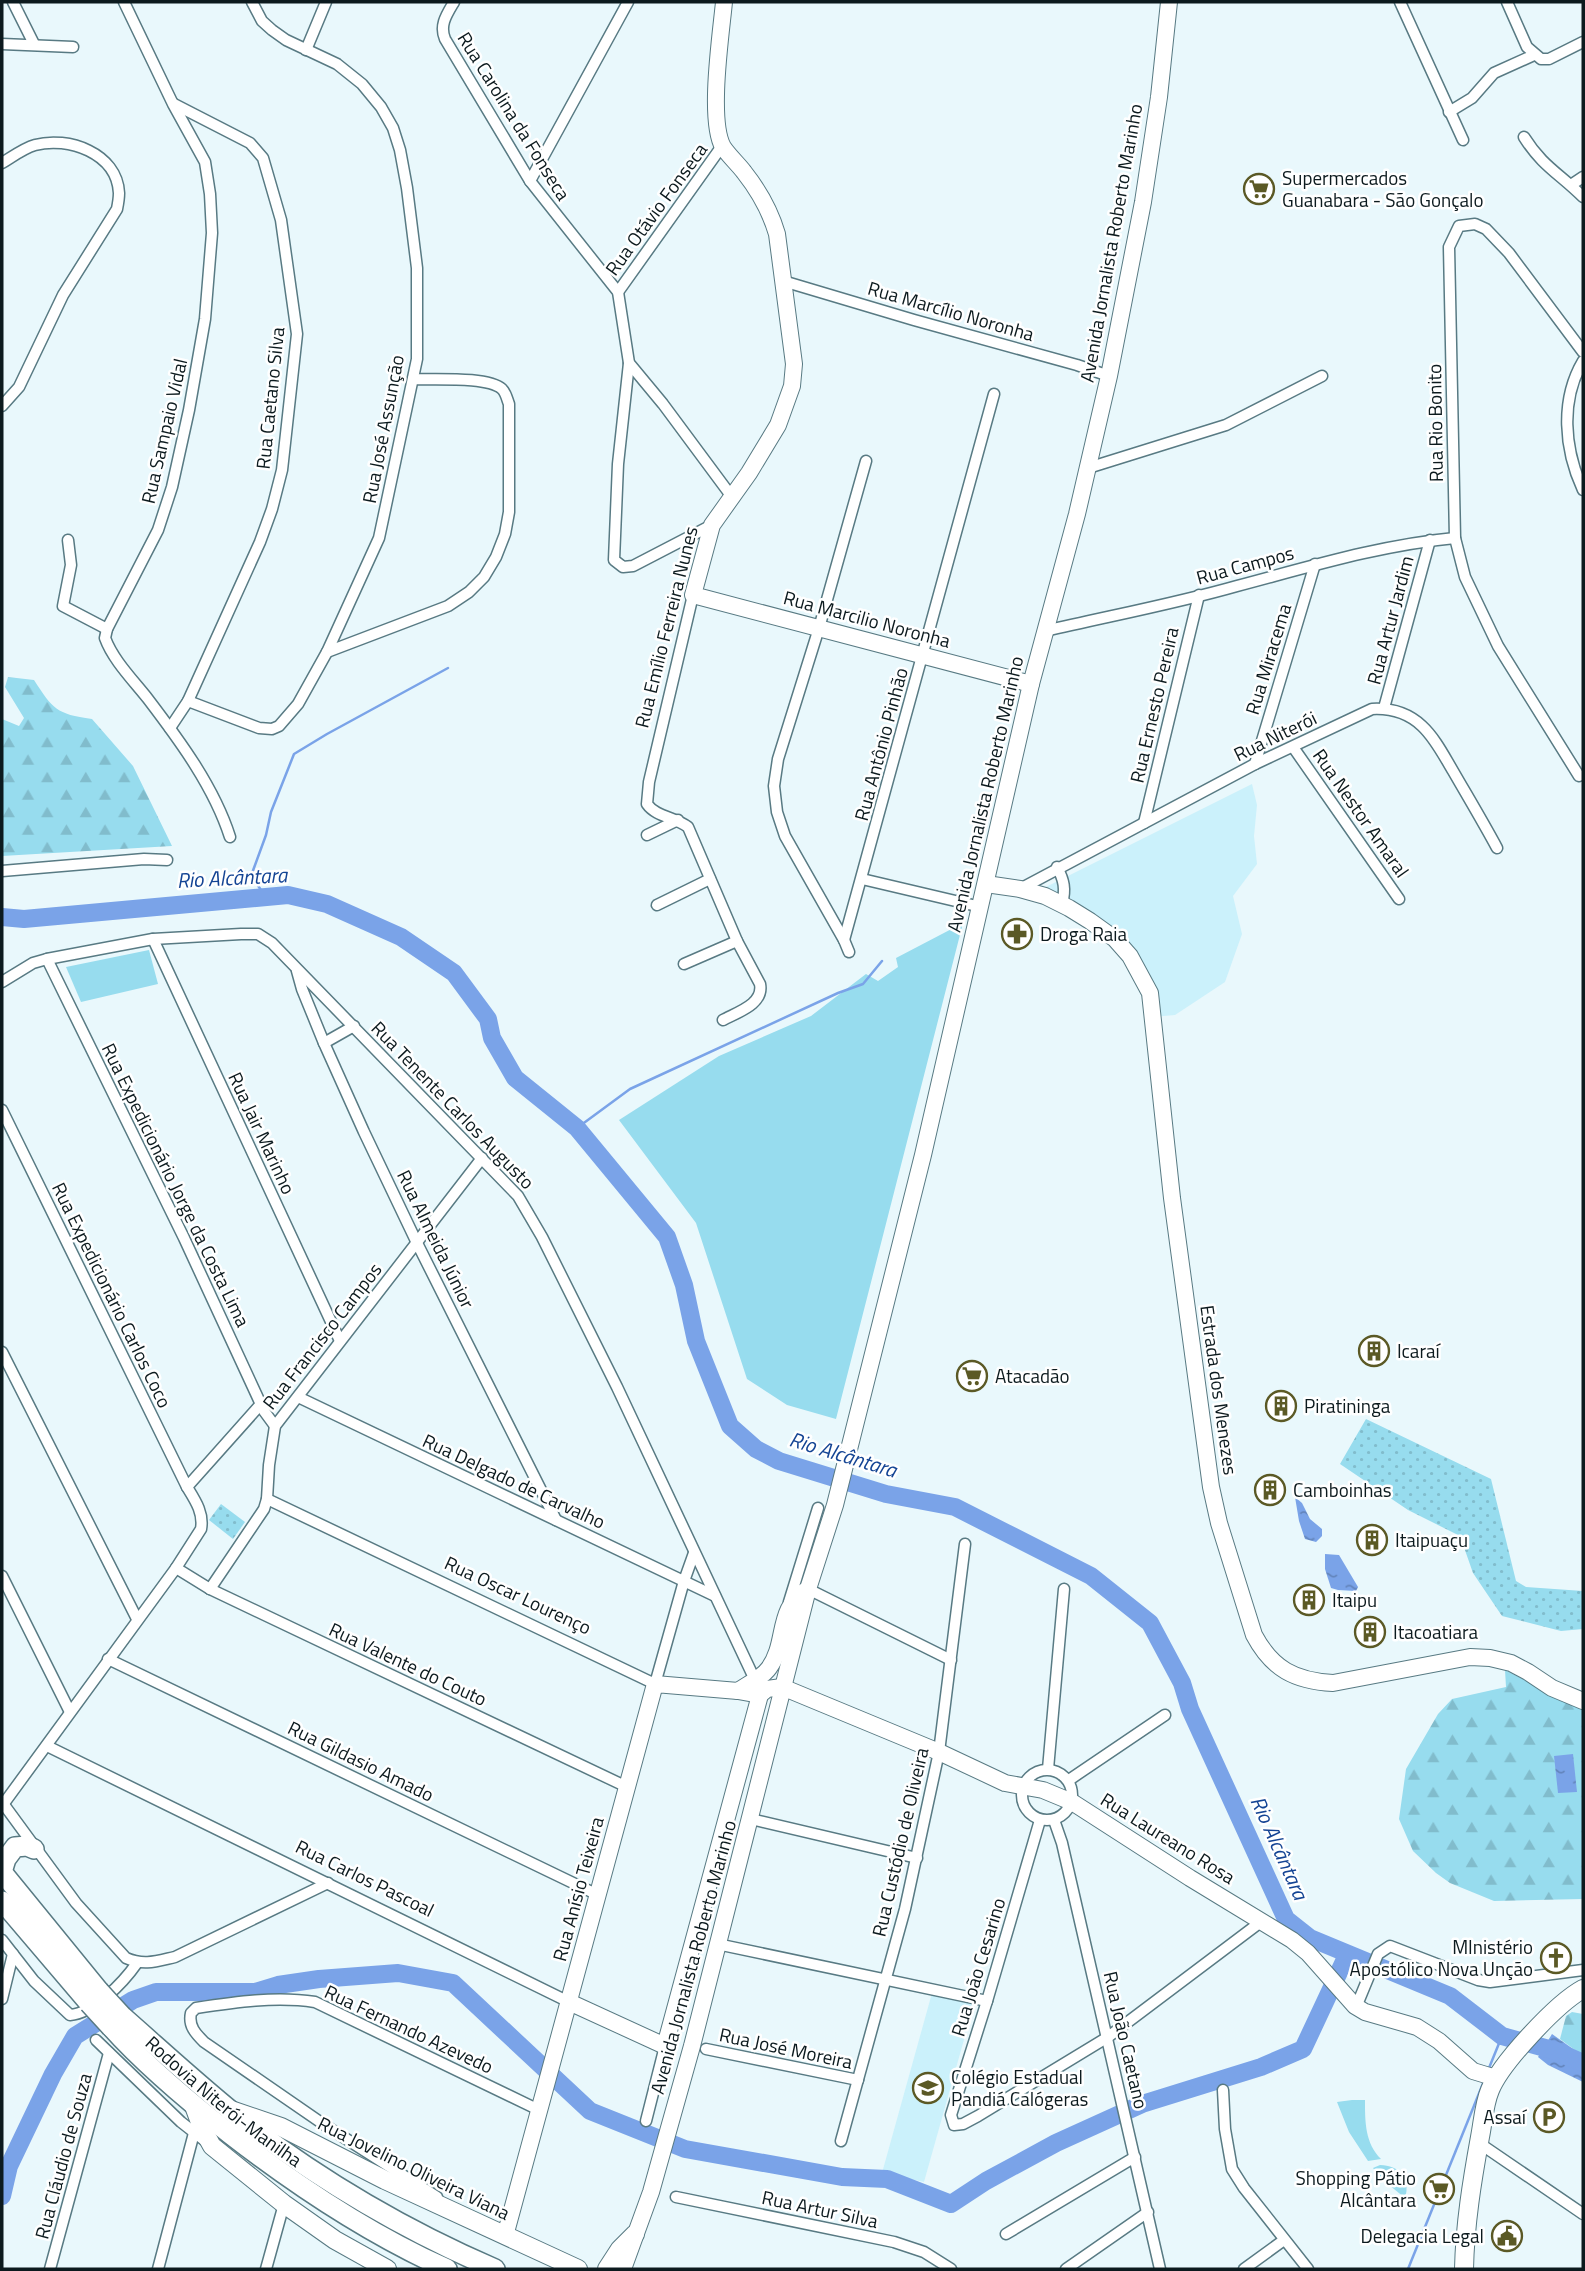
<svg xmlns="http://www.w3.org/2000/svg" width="1585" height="2271" font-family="'Titillium Web',sans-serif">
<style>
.built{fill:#cbf1fb}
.green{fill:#97dcee}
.forest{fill:url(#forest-firs)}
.park{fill:url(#park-dots)}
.water{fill:url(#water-ripples)}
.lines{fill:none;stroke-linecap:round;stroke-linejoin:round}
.stream{stroke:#7aa3e8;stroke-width:2.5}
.river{stroke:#7aa3e8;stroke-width:18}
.street-casing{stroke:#587a83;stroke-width:13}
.secondary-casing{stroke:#587a83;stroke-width:18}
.primary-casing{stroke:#587a83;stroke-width:20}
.highway-casing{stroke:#587a83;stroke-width:22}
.street{stroke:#fff;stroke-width:10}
.secondary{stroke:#fff;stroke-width:16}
.primary{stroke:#fff;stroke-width:18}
.highway{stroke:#fff;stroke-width:19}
.highway-bridge-casing{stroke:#587a83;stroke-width:22;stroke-linecap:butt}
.highway-bridge{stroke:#fff;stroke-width:19}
.labels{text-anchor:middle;stroke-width:5;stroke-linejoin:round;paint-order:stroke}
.street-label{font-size:19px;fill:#0c1a1e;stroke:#fff}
.poi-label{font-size:19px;fill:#0c1a1e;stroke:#fff;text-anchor:start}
.water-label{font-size:21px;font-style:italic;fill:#144494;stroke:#fff}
</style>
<defs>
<pattern id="forest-firs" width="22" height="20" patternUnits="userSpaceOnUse" patternTransform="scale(1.75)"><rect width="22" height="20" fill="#97dcee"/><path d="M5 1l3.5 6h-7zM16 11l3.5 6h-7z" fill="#81bccc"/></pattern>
<pattern id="park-dots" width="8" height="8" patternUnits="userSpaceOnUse" patternTransform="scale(1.75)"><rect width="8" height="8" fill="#97dcee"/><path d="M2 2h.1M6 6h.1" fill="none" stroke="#81bccc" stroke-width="1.8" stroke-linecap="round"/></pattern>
<pattern id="water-ripples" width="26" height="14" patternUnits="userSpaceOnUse" patternTransform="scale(1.75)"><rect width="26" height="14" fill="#7aa3e8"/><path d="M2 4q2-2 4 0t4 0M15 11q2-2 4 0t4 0" fill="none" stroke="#6284bb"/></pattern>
</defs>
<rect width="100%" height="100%" fill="#e9f8fc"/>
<g class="built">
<polygon points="1252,784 1257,805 1254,836 1257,864 1233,896 1242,934 1225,982 1175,1015 1152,1017 1136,970 1113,939 1034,893"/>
<polygon points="932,1993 974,2004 924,2182 882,2173"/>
</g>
<g class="green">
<polygon points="963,923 836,1419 787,1405 747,1379 696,1223 619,1120 719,1056 811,1016 866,974 878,981 898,967 896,958"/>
<polygon points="149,950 158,984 81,1002 66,967"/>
<path d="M1352,2100H1365C1365,2122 1365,2143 1381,2159L1368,2161L1349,2132L1337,2102Z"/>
<path d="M1380,2165C1399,2165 1411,2179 1405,2198L1383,2180L1373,2168Z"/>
</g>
<g class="forest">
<path d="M8,677L34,680C53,709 56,714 92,719L133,766L172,846L2,856V719L19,726L24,718L5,687Z"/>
<polygon points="1505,1670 1583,1709 1583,1899 1494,1901 1450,1883 1436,1873 1413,1851 1399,1819 1406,1769 1438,1714 1452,1699 1506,1687"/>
<polygon points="1572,2012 1583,2014 1583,2056 1560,2039 1566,2016"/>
</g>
<g class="park">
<polygon points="1366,1419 1491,1479 1516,1581 1526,1587 1583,1591 1583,1629 1561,1631 1502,1616 1473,1573 1460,1536 1408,1510 1340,1464"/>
<polygon points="221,1504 245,1522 233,1539 209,1520"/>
</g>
<g class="water">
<polygon points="1295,1497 1302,1503 1310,1519 1322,1529 1322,1536 1316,1542 1305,1539 1299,1521"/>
<polygon points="1325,1554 1339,1555 1358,1587 1356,1591 1338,1590 1331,1588 1325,1569"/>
<polygon points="1573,1754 1577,1792 1558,1793 1554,1756"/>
<polygon points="1552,2034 1583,2056 1583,2082 1548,2065 1538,2057"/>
</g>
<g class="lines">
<g class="stream">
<polyline points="266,897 251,876 266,835 271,812 294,754 327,734 448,668"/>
<polyline points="577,1128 630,1089 838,993 863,984 882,961"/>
<polyline points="1489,2068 1502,2036"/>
<polyline points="1408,2269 1484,2081"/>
</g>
<g class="river">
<polyline points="2,917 24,919 288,895 327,904 401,937 454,973 488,1019 492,1038 515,1078 577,1128 667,1237 684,1285 696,1341 730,1426 756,1449 779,1461 886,1494 955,1507 1091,1576 1150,1623 1182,1683 1190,1709 1286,1919 1310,1938 1450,1996 1502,2036 1556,2051 1583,2063"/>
<polyline points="2,2196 9,2166 53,2074 75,2036 133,2000 156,1992 255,1992 278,1985 319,1979 398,1973 453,1983 590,2111 685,2149 842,2177 887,2179 951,2204 986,2181 1056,2143 1142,2104 1261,2067 1303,2049 1347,1955"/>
</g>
<g class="street-casing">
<g id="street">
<polyline points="13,2 34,44"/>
<path d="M124,2L173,104L205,162L210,194L212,233L205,319L189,410L172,487L158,530L107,629L105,638C113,660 133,680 148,699C180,741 214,787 230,837"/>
<path d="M454,2C447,14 439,25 445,39L530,181L618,292L629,363L663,404L732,497"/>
<polyline points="1400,2 1463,140"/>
<polyline points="1507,2 1527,47 1541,59 1549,59 1583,42"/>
<polyline points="2,44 73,47"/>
<polyline points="306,50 326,2"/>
<polyline points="1449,112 1472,98 1494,73 1534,55"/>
<path d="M1524,137C1542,166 1560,174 1583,197"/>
<path d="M2,163C12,157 24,148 35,145C68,136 117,153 119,193C119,198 118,204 117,209L63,295L19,387L2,406"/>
<polyline points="530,181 628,2"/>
<polyline points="1571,185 1583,177"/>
<polyline points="783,281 914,320 1077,365 1109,376"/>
<polyline points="618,292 722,146"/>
<path d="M1583,361C1560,400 1564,449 1583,490"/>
<polyline points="629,363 618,464 614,560 623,567 633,566 712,525"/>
<polyline points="1088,468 1226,425 1322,376"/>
<polyline points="68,540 71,565 63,606 107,629"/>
<path d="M693,595L649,782L647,804C656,817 675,817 688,827L737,941L760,984C764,1004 738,1012 723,1020"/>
<path d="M1045,631C1109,616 1174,604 1237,586C1309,567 1380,545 1455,538"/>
<path d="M327,652L448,606L469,592L484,577L496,557L505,534L509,512V404C507,399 506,393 502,389C488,376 433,380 413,379"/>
<polyline points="188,701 259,728 272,729 279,726 298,704 327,652 379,538 417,359 417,268 407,188 400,150 393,128 381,107 362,84 337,64 286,40 272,30 262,21 252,2"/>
<polyline points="1384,708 1430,540"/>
<polyline points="170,728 188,701 260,542 272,509 282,470 297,334 281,220 263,158 250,143 174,104"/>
<polyline points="1293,747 1399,899"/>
<polyline points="1255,764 1315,564"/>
<polyline points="1579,776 1498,646 1465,577 1455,538 1449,247 1459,226 1475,224 1486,229 1509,253 1583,352"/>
<polyline points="1144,823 1199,595"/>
<polyline points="647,835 678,820"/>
<path d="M1057,867C1064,880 1066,889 1062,904"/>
<polyline points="2,871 144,859 167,860"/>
<polyline points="862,879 981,907"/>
<path d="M1020,889L1255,764L1372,709C1390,708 1408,713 1422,726C1435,738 1444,756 1453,771C1468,797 1483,822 1497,848"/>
<polyline points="657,905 710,879"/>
<polyline points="153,939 340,1341"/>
<polyline points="844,940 994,394"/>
<polyline points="849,952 844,940 785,836 777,812 774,786 778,759 819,628 866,461"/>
<polyline points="47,959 184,1238 264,1411 275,1426"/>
<polyline points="684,964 737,941"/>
<polyline points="297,971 302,989 324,1043 364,1132 417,1243 556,1520"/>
<polyline points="2,982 33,963 47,959 153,939 241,934 258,934 272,943 518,1196 542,1237 617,1387 755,1680"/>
<polyline points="324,1043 354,1026"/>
<path d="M2,1110L187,1487C195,1500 204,1513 201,1529L176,1568L2,1806"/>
<polyline points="2,1352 137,1619"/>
<polyline points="298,1397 715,1596"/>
<polyline points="187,1487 261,1404"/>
<polyline points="267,1499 655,1684 684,1581 694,1553"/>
<polyline points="176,1568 210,1589 627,1787"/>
<polyline points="2,1576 70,1712"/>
<polyline points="210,1589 264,1509 267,1499 269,1465 275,1426 482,1158"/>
<polyline points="808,1589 951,1660"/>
<polyline points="789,1602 818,1508"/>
<polyline points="108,1659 598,1895"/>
<polyline points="47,1746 569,2002"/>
<polyline points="1048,1769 1064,1589"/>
<circle cx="1047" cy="1795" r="25"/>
<polyline points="1069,1780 1165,1715"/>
<path d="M2,1802L76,1903L126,1958C144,1966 157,1961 175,1957L328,1883"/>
<polyline points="751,1819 917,1858"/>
<polyline points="1040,1820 987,2001 951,2115 954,2125 963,2124 978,2116 1108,2037 1262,1921"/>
<polyline points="1054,1820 1062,1843 1160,2269"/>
<path d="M2,1940L34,1981L70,2015C94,2013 123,1983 137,1963"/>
<polyline points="717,1944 987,2001"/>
<polyline points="2,1999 13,1954"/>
<polyline points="1359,2000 1378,1954 1390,1946 1478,1980 1490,1982 1583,1970"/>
<polyline points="96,2040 181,2122 204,2140"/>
<polyline points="706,2049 858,2080"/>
<polyline points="1223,2090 1225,2129 1232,2169 1244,2188 1308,2269"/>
<polyline points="646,2121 665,2046"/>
<polyline points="841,2141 905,1909 939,1752 965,1544"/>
<polyline points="1479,2143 1583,2214"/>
<path d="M437,2197L326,2126L204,2042C196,2034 188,2026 191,2013L196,2008C235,2002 276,1996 315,2002L539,2110"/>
<polyline points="676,2197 894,2242 924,2252 951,2269"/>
<polyline points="1006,2234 1135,2157"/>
<polyline points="50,2269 109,2053"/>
<polyline points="158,2269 194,2133"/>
<polyline points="266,2269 284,2204"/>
<polyline points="1066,2269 1148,2212"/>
<polyline points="1244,2269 1284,2240"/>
</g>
</g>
<g class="secondary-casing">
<g id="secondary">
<path d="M724,2C721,34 708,120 723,147C729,156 738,164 744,172C759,191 770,210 777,234L794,364L792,386L778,425L749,473L712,525L693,595L1031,684"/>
<path d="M986,884L1020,889L1045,896L1069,908L1090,921L1115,939L1130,956L1150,993L1172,1198L1211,1487L1219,1523L1254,1635C1272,1669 1295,1681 1333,1683L1470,1657L1490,1658L1511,1663L1528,1672L1552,1688L1583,1701"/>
<path d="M738,1691C748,1684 762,1678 769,1668C788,1642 775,1608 808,1589"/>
<polyline points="569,2002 665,2046 760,1695 767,1689 782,1687 939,1752 1005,1783 1043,1790 1072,1802 1190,1878 1292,1940 1308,1953 1355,2006 1365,2012 1417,2027 1439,2041 1473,2071 1496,2078"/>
<polyline points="505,2236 655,1684 738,1691 760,1695"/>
<polyline points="623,2269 651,2192 692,2046 808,1589 835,1505 923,1155 1031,684 1077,514 1109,376 1143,202 1159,97 1169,2"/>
</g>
</g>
<g class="primary-casing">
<g id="primary">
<polyline points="194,2106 202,2128 212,2146 284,2204 335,2240 387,2269"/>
<polyline points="231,2110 281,2127 385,2180 578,2269"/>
<polyline points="607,2269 620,2249 635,2234"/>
<path d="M1464,2269C1465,2224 1472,2181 1480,2137C1483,2122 1484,2104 1490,2090C1501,2063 1557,2003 1583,1989"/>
</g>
</g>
<g class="highway-casing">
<g id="highway">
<polyline points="2,1872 99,1991"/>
<polyline points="2,1872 6,1859 15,1847 27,1846 34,1849"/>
<polyline points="2,1901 89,2003"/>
<path id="s1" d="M122,2016C163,2052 204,2090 247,2124C323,2182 407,2231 495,2269"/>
<path d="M111,2027C146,2066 188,2101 230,2134C297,2186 369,2234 447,2269"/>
</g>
</g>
<use href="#street" class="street"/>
<use href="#secondary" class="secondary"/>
<use href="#primary" class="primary"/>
<use href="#highway" class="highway"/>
<g class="highway-bridge-casing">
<g id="highway-bridge">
<polyline points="99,1991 122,2016"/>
<polyline points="89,2003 111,2027"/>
</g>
</g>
<use href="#highway-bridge" class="highway-bridge"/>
</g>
<defs>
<g id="supermarket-ring" transform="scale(1.575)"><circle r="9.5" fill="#fff" stroke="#5b5925" stroke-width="1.5"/><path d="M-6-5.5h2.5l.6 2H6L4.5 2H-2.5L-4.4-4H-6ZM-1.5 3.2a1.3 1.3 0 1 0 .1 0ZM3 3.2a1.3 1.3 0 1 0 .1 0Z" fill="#5b5925"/></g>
<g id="pharmacy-ring" transform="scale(1.575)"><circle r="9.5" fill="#fff" stroke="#5b5925" stroke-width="1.5"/><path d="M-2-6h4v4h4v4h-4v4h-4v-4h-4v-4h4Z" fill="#5b5925"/></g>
<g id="building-ring" transform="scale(1.575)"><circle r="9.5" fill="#fff" stroke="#5b5925" stroke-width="1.5"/><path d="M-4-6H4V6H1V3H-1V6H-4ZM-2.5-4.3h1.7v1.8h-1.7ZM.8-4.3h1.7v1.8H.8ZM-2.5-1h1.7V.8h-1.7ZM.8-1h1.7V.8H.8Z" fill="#5b5925"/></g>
<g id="church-ring" transform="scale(1.575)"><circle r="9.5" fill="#fff" stroke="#5b5925" stroke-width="1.5"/><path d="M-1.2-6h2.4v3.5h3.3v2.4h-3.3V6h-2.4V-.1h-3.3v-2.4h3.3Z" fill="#5b5925"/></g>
<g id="school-ring" transform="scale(1.575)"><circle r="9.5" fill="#fff" stroke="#5b5925" stroke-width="1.5"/><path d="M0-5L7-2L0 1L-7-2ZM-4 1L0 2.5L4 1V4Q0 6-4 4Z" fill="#5b5925"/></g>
<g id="parking-ring" transform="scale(1.575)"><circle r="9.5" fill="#fff" stroke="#5b5925" stroke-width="1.5"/><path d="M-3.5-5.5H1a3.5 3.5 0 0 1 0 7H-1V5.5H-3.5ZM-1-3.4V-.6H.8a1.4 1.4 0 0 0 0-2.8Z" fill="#5b5925"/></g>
<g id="civic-ring" transform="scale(1.575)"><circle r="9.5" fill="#fff" stroke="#5b5925" stroke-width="1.5"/><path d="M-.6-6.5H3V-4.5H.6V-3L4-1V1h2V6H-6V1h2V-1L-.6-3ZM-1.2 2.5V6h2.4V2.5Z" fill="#5b5925"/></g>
</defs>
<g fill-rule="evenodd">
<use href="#supermarket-ring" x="1259" y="189"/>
<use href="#pharmacy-ring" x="1017" y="934"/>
<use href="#building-ring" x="1374" y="1351"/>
<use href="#supermarket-ring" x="972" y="1376"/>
<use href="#building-ring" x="1281" y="1406"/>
<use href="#building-ring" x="1270" y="1490"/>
<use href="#building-ring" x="1372" y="1540"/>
<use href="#building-ring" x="1309" y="1600"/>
<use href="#building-ring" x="1370" y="1632"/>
<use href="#church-ring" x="1556" y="1958"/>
<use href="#school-ring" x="928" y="2088"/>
<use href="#parking-ring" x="1549" y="2117"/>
<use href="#supermarket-ring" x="1439" y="2189"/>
<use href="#civic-ring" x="1507" y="2236"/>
</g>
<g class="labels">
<g class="street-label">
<text transform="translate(514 116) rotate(58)" y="7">Rua Carolina da Fonseca</text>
<text transform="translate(656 209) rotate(-54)" y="7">Rua Otávio Fonseca</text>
<text transform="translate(1111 243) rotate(-80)" y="7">Avenida Jornalista Roberto Marinho</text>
<text transform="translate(951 311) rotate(16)" y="7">Rua Marcílio Noronha</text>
<text transform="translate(270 398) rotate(-84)" y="7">Rua Caetano Silva</text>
<text transform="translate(1435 423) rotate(-91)" y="7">Rua Rio Bonito</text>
<text transform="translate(383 429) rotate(-79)" y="7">Rua José Assunção</text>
<text transform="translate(164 431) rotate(-77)" y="7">Rua Sampaio Vidal</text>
<text transform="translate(1245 565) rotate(-15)" y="7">Rua Campos</text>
<text transform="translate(867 619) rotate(15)" y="7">Rua Marcilio Noronha</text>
<text transform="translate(1390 620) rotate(-75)" y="7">Rua Artur Jardim</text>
<text transform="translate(666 627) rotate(-76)" y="7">Rua Emílio Ferreira Nunes</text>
<text transform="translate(1268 659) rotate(-73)" y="7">Rua Miracema</text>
<text transform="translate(1154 705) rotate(-77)" y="7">Rua Ernesto Pereira</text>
<text transform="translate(1275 736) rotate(-26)" y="7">Rua Niterói</text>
<text transform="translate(881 744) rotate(-75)" y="7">Rua Antônio Pinhão</text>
<text transform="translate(985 794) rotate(-77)" y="7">Avenida Jornalista Roberto Marinho</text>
<text transform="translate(1361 813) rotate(55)" y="7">Rua Nestor Amaral</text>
<text transform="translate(453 1105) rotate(46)" y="7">Rua Tenente Carlos Augusto</text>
<text transform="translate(262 1133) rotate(65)" y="7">Rua Jair Marinho</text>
<text transform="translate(176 1185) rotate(64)" y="7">Rua Expedicionário Jorge da Costa Lima</text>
<text transform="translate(436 1239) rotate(64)" y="7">Rua Almeida Júnior</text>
<text transform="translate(112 1295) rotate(64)" y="7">Rua Expedicionário Carlos Coco</text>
<text transform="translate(322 1336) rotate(-52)" y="7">Rua Francisco Campos</text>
<text transform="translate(1219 1390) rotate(82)" y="7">Estrada dos Menezes</text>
<text transform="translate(514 1481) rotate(25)" y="7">Rua Delgado de Carvalho</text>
<text transform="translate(518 1595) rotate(25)" y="7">Rua Oscar Lourenço</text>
<text transform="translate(408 1664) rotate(25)" y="7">Rua Valente do Couto</text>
<text transform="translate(361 1761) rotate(26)" y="7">Rua Gildasio Amado</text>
<text transform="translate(1168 1838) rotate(32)" y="7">Rua Laureano Rosa</text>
<text transform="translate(900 1842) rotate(-77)" y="7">Rua Custódio de Oliveira</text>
<text transform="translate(365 1878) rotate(26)" y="7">Rua Carlos Pascoal</text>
<text transform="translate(578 1889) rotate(-75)" y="7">Rua Anísio Teixeira</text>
<text transform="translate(693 1957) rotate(-75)" y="7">Avenida Jornalista Roberto Marinho</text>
<text transform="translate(978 1967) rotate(-73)" y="7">Rua João Cesarino</text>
<text transform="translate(409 2029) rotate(25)" y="7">Rua Fernando Azevedo</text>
<text transform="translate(1126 2040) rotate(77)" y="7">Rua João Caetano</text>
<text transform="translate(786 2048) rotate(12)" y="7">Rua José Moreira</text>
<text dy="7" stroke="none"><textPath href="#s1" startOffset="133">Rodovia Niterói-Manilha</textPath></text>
<text transform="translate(63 2156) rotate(-75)" y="7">Rua Cláudio de Souza</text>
<text transform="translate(414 2168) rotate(26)" y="7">Rua Jovelino Oliveira Viana</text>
<text transform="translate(820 2209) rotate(12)" y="7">Rua Artur Silva</text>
</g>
<g class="poi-label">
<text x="1282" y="185">Supermercados<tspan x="1282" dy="22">Guanabara - São Gonçalo</tspan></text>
<text x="1040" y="941">Droga Raia</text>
<text x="1397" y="1358">Icaraí</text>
<text x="995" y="1383">Atacadão</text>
<text x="1304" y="1413">Piratininga</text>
<text x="1293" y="1497">Camboinhas</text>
<text x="1395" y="1547">Itaipuaçu</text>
<text x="1332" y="1607">Itaipu</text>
<text x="1393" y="1639">Itacoatiara</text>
<text x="1533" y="1954" text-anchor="end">MInistério<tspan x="1533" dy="22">Apostólico Nova Unção</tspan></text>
<text x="951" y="2084">Colégio Estadual<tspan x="951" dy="22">Pandiá Calógeras</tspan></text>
<text x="1526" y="2124" text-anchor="end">Assaí</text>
<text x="1416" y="2185" text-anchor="end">Shopping Pátio<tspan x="1416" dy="22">Alcântara</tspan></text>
<text x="1484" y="2243" text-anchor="end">Delegacia Legal</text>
</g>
<g class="water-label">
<text transform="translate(232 878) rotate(-3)" y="7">Rio Alcântara</text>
<text transform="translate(843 1455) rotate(17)" y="7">Rio Alcântara</text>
<text transform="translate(1279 1848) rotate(66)" y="7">Rio Alcântara</text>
</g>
</g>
<rect width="1585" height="2271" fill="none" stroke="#0c1a1e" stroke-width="7"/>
</svg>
